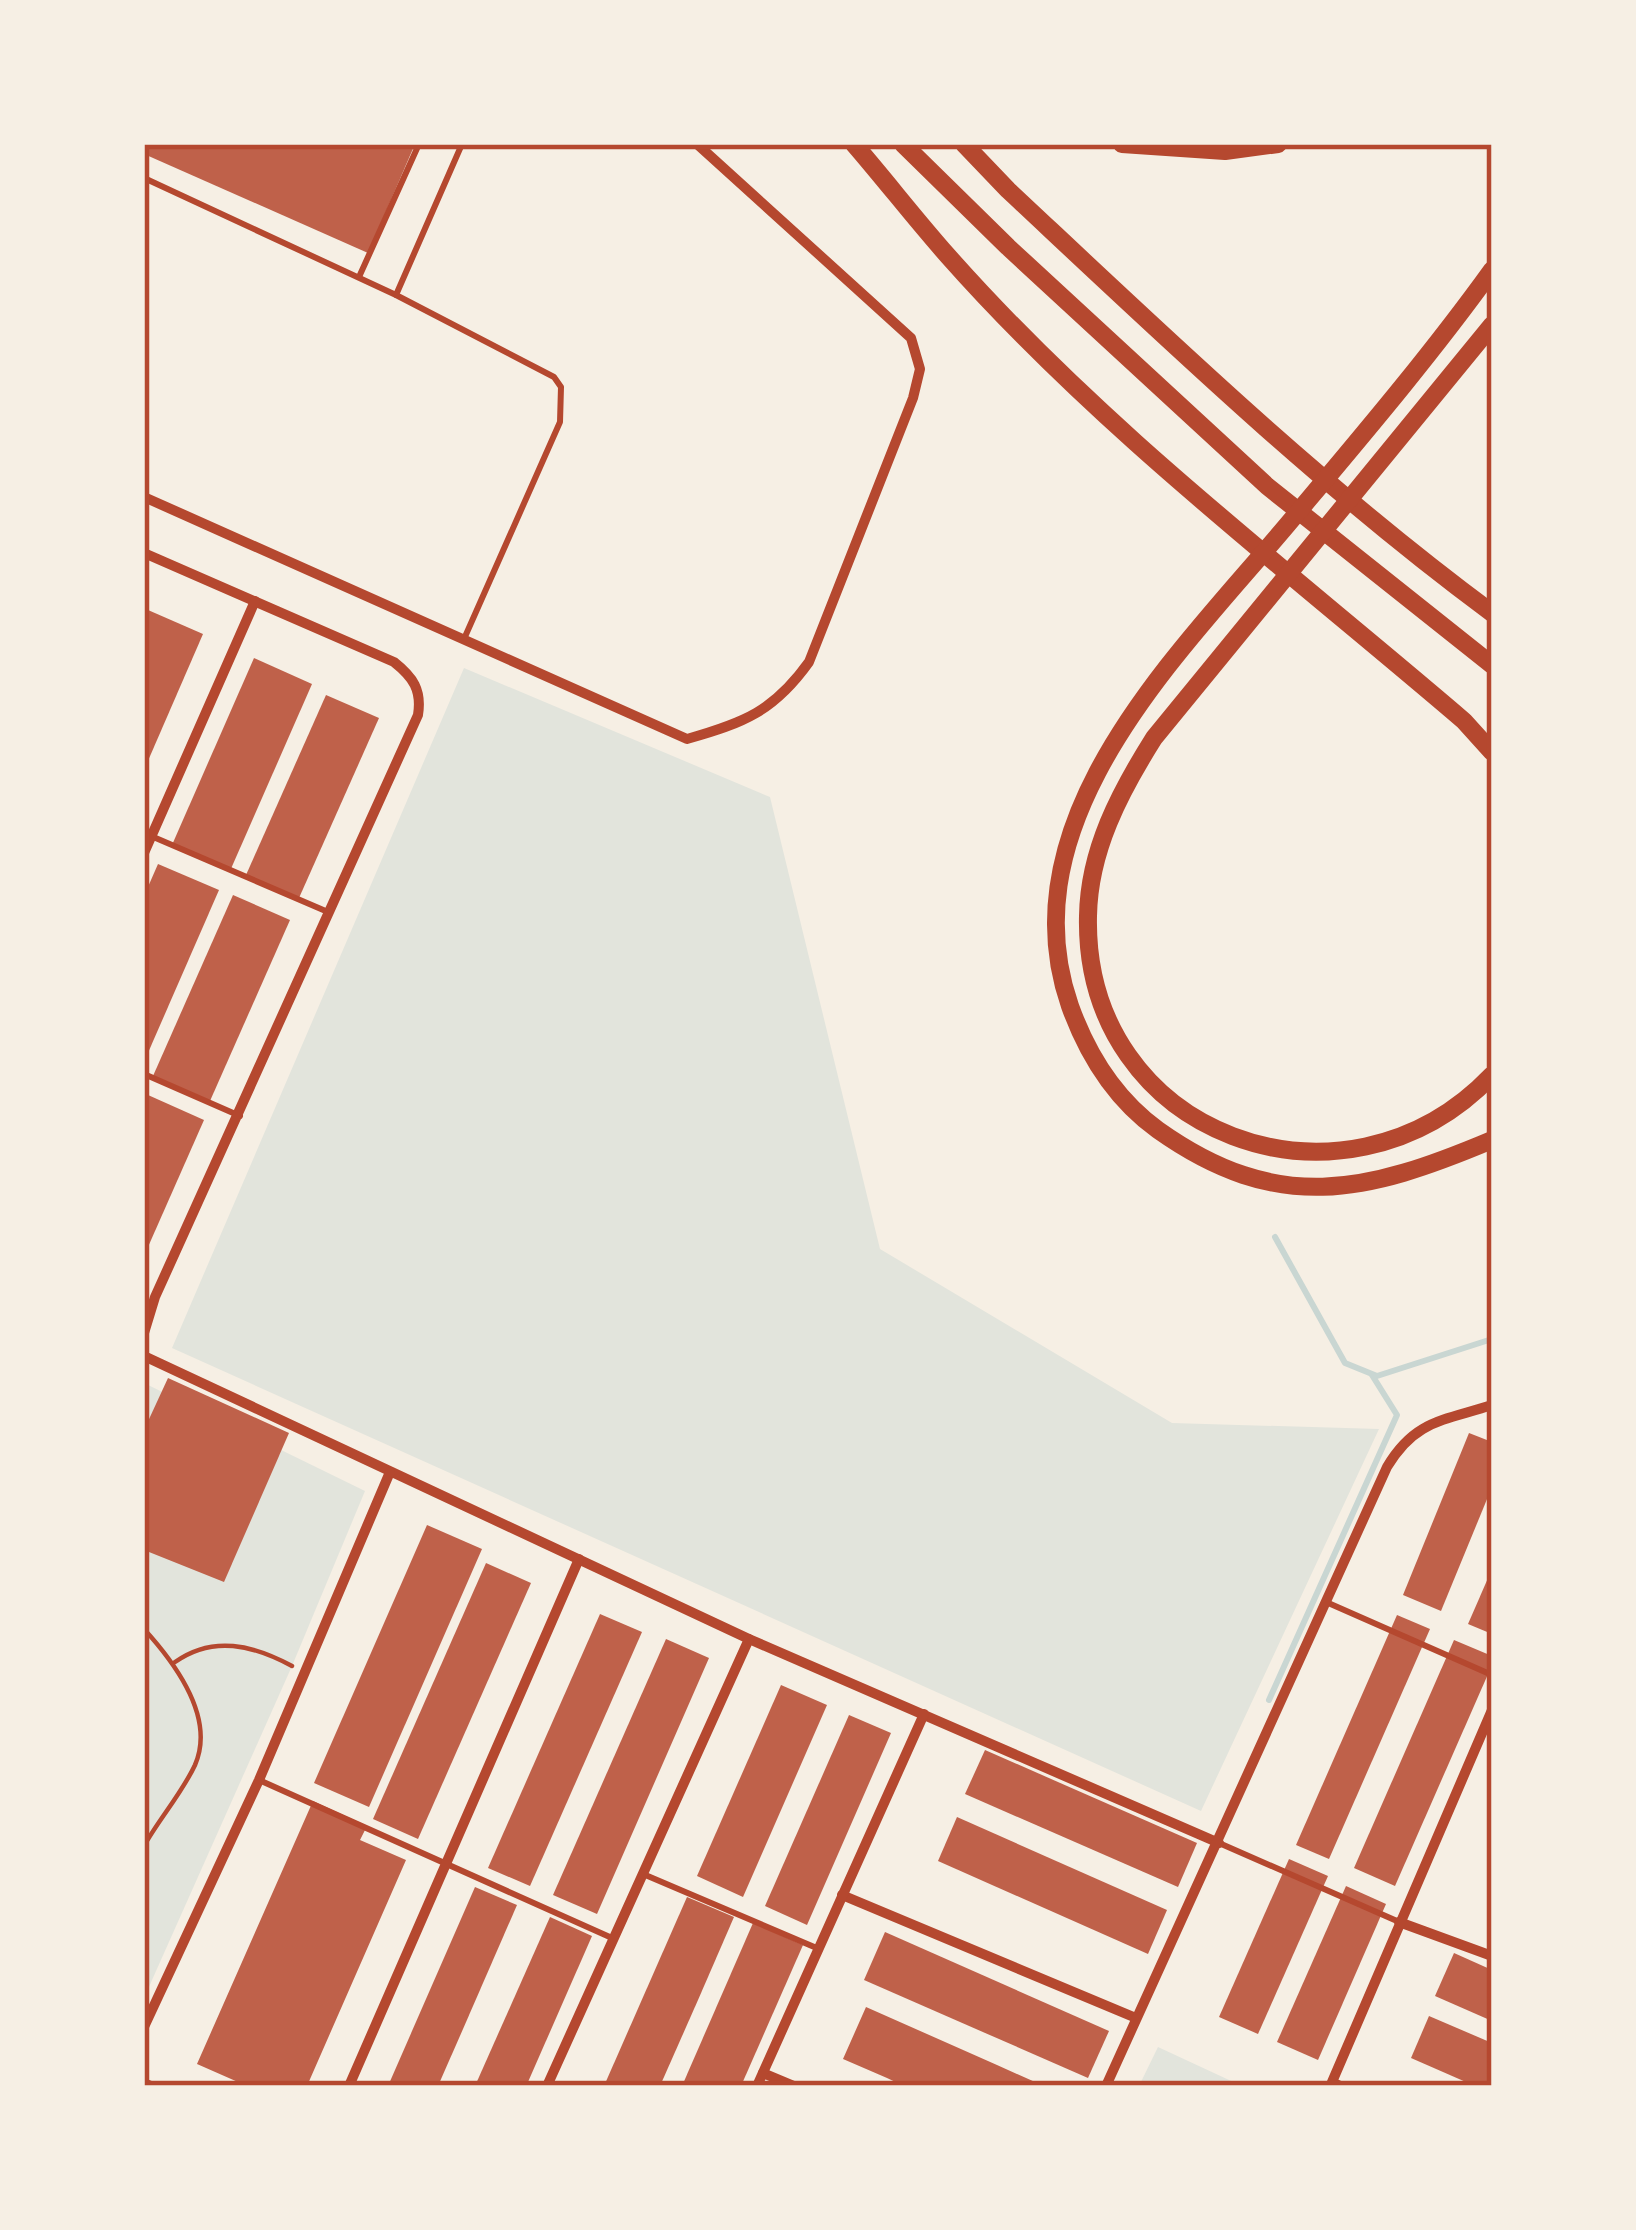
<svg xmlns="http://www.w3.org/2000/svg" width="1636" height="2230" font-family="'Space Grotesk',sans-serif">
<style>
.green{fill:#e2e4dc}
.lines{fill:none;stroke-linecap:round;stroke-linejoin:round}
.stream{stroke:#c9d6d2;stroke-width:6}
.building{fill:#bf614a}
.path{stroke:#b5482f;stroke-width:4.5}
.service{stroke:#b5482f;stroke-width:6}
.minor{stroke:#b5482f;stroke-width:10}
.motorway{stroke:#b5482f;stroke-width:18}
.neatline{fill:none;stroke:#b5482f;stroke-width:4.5}
</style>
<rect width="100%" height="100%" fill="#f6efe4"/>
<g class="green">
<polygon points="464,668 770,797 880,1249 1172,1423 1379,1429 1201,1811 172,1348"/>
<polygon points="144,1383 365,1491 292,1666 144,1998"/>
<polygon points="1158,2047 1242,2086 1139,2086"/>
</g>
<g class="lines">
<g class="stream">
<polyline points="1275,1237 1345,1363 1377,1376 1492,1339"/>
<polyline points="1269,1700 1397,1415 1372,1375"/>
</g>
</g>
<g class="building">
<polygon points="144,144 415,144 368,253 144,154"/>
<polygon points="148,610 203,634 144,770 144,619"/>
<polygon points="254,658 312,684 230,871 172,845"/>
<polygon points="326,695 379,718 299,898 246,875"/>
<polygon points="158,864 219,890 144,1062 144,896"/>
<polygon points="233,895 290,920 210,1101 153,1076"/>
<polygon points="148,1095 204,1120 144,1256 144,1104"/>
<polygon points="168,1378 289,1433 224,1582 144,1550 144,1430"/>
<polygon points="1469,1433 1492,1442 1492,1487 1441,1611 1403,1595"/>
<polygon points="427,1525 482,1549 369,1807 314,1783"/>
<polygon points="486,1563 531,1583 418,1839 373,1819"/>
<polygon points="1492,1569 1492,1634 1468,1624"/>
<polygon points="600,1614 642,1632 530,1886 488,1868"/>
<polygon points="1397,1615 1430,1629 1329,1859 1296,1845"/>
<polygon points="666,1639 709,1658 597,1914 553,1895"/>
<polygon points="1454,1640 1492,1656 1492,1665 1395,1886 1354,1868"/>
<polygon points="781,1685 827,1705 743,1897 697,1876"/>
<polygon points="849,1715 891,1733 807,1925 765,1906"/>
<polygon points="985,1750 1197,1843 1178,1887 965,1794"/>
<polygon points="313,1801 367,1826 360,1840 406,1860 307,2086 247,2086 197,2064"/>
<polygon points="957,1817 1167,1910 1148,1954 938,1861"/>
<polygon points="1289,1859 1328,1876 1258,2034 1219,2017"/>
<polygon points="1346,1886 1386,1904 1318,2060 1277,2042"/>
<polygon points="475,1887 517,1905 463,2029 438,2086 388,2086"/>
<polygon points="687,1897 734,1917 698,2000 660,2086 604,2086"/>
<polygon points="550,1917 592,1936 528,2082 526,2086 475,2086"/>
<polygon points="753,1923 803,1945 741,2086 682,2086"/>
<polygon points="885,1932 1109,2031 1088,2078 864,1980"/>
<polygon points="1454,1953 1492,1970 1492,2021 1435,1996"/>
<polygon points="866,2007 997,2065 1044,2086 904,2086 887,2078 843,2059"/>
<polygon points="1429,2016 1492,2043 1492,2086 1475,2086 1411,2058"/>
</g>
<g class="lines">
<g class="path">
<path d="M144,1629C175,1663 216,1717 195,1765C182,1793 159,1819 144,1846"/>
<path d="M175,1662C213,1635 253,1645 292,1666"/>
</g>
<g class="service">
<polyline points="144,178 396,295 554,377 561,387 560,422 464,639"/>
<polyline points="359,277 419,144"/>
<polyline points="396,295 462,144"/>
<polyline points="144,833 328,912"/>
<polyline points="144,1074 240,1116"/>
<polyline points="1326,1602 1492,1675"/>
<polyline points="259,1780 612,1938"/>
<polyline points="1219,1843 1397,1921"/>
<polyline points="643,1874 819,1949"/>
<polyline points="144,2081 156,2086"/>
</g>
<g class="minor">
<path d="M144,497L687,739C744,723 774,711 809,662L913,398L920,369L911,338L697,144"/>
<path d="M144,553L394,662C413,677 422,690 418,715L155,1297L144,1333"/>
<polyline points="144,853 255,601"/>
<polyline points="144,1356 749,1639 1219,1843"/>
<polyline points="842,1895 1136,2018"/>
<polyline points="1399,1922 1492,1956"/>
<polyline points="144,2027 259,1780 390,1472"/>
<polyline points="763,2073 794,2086"/>
<polyline points="349,2086 579,1559"/>
<polyline points="547,2086 749,1639"/>
<polyline points="757,2086 924,1714"/>
<path d="M1106,2086L1387,1467C1415,1420 1443,1421 1492,1405"/>
<polyline points="1340,2086 1332,2082 1492,1710"/>
</g>
<g class="motorway">
<path d="M854,144C886,181 916,220 948,256C1102,430 1289,571 1464,721L1492,752"/>
<polyline points="903,144 1008,247 1267,486 1492,665"/>
<path d="M964,144L1008,190C1165,337 1319,485 1492,613"/>
<polyline points="1122,144 1225,151 1278,144"/>
<path d="M1492,270C1430,356 1361,437 1293,518C1183,650 1004,817 1070,1006C1088,1056 1115,1099 1158,1130C1278,1215 1366,1193 1492,1140"/>
<path d="M1492,325L1154,738C1120,792 1089,850 1088,916C1083,1136 1344,1230 1492,1075"/>
</g>
</g>
<rect width="1636" height="2230" fill="none" stroke="#f6efe4" stroke-width="294"/>
<rect x="147" y="147" width="1342" height="1936" class="neatline"/>
</svg>
